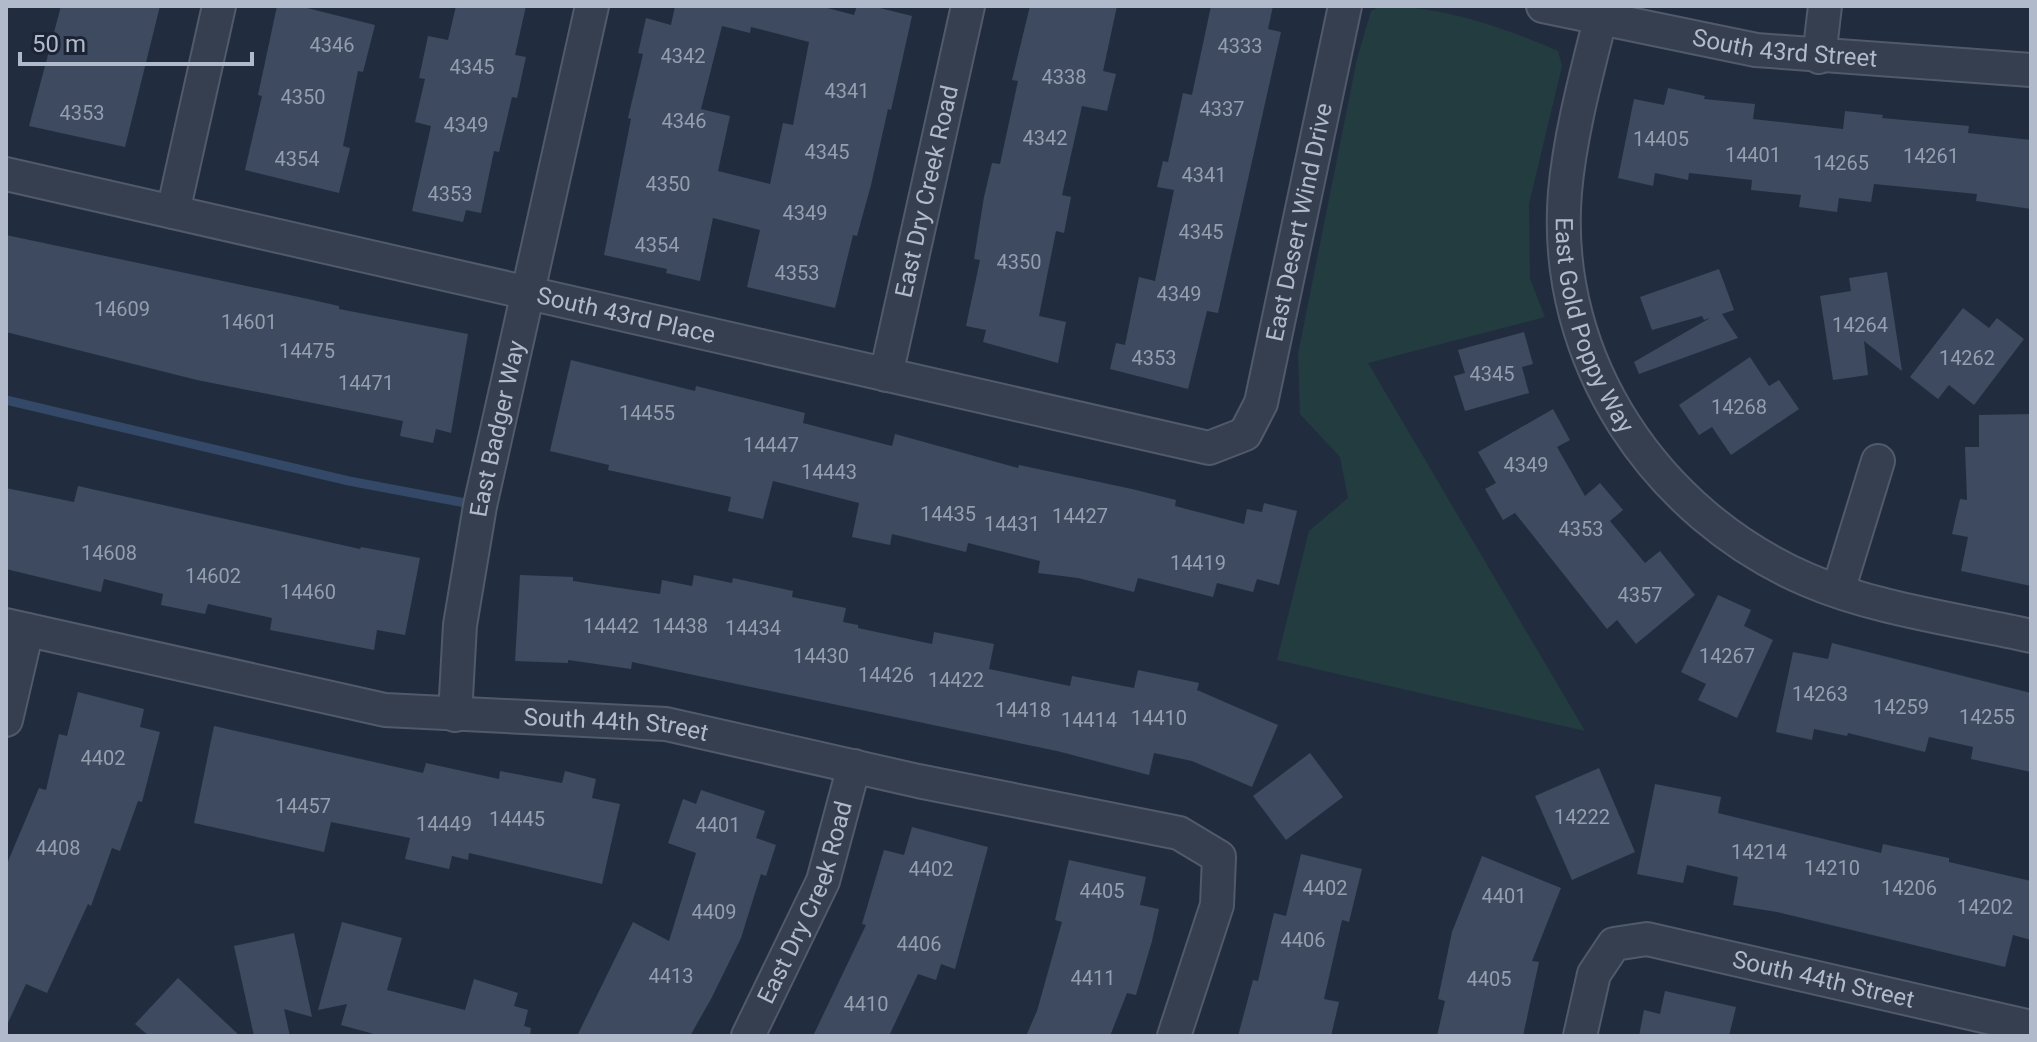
<svg xmlns="http://www.w3.org/2000/svg" width="2037" height="1042" font-family="Roboto,sans-serif">
<style>
.green{fill:#233c40}
.lines{fill:none;stroke-linecap:round;stroke-linejoin:round}
.stream{stroke:#344868;stroke-width:9}
.building{fill:#3d4a5f;fill-rule:evenodd}
.minor-casing{stroke:#515a6a;stroke-width:36}
.minor{stroke:#363f4f;stroke-width:32}
.labels{text-anchor:middle;stroke-width:6;stroke-linejoin:round;paint-order:stroke}
.number-label{font-size:20px;fill:#949eaf}
.street-label{font-size:24px;fill:#b1baca;stroke:#1b2434}
</style>
<rect width="100%" height="100%" fill="#212d3f"/>
<path class="green" d="M1381,6C1442,6 1503,27 1558,51L1562,66L1529,204L1530,279L1545,317L1368,363L1585,731L1277,660L1309,531L1348,498L1340,457L1300,414L1298,354L1357,59L1371,11Z"/>
<g class="lines">
<polyline class="stream" points="6,400 349,481 476,505"/>
</g>
<g class="building">
<polygon points="61,6 160,6 125,147 29,126"/>
<polygon points="277,6 299,6 375,25 363,72 358,71 343,146 350,148 339,193 245,170 262,96 258,95"/>
<polygon points="456,6 526,6 515,55 526,57 517,98 512,97 499,152 494,151 481,213 466,210 463,222 412,211 431,126 415,122 425,79 419,78 428,36 448,40"/>
<path d="M675,6H820L854,15L857,6H872L912,16L891,110L888,109L871,185L857,236L853,235L835,308L747,287L760,230L713,218L700,281L666,273L667,269L604,255L631,119L628,118L643,54L638,53L646,18L671,25ZM722,26L750,33L751,27L809,42L793,125L783,123L770,184L718,171L730,116L701,109Z"/>
<polygon points="1030,6 1117,6 1103,71 1116,74 1107,111 1082,106 1062,195 1071,197 1064,233 1056,231 1039,316 1066,322 1058,363 983,342 986,330 966,326 980,260 974,259 984,197 992,163 1000,164 1018,81 1012,80"/>
<polygon points="1211,6 1273,6 1268,29 1281,32 1218,313 1207,311 1188,389 1110,369 1116,343 1125,345 1139,277 1155,281 1174,190 1157,187 1163,161 1168,162 1183,93 1192,95"/>
<polygon points="1668,88 1705,96 1704,99 1755,104 1753,119 1843,129 1845,111 1883,115 1882,118 1969,126 1968,133 2031,140 2031,209 1976,201 1977,194 1874,184 1871,202 1839,198 1837,212 1799,207 1801,195 1751,190 1752,180 1689,173 1688,180 1655,173 1653,186 1618,178 1634,99 1664,105"/>
<polygon points="6,235 299,297 339,306 339,309 468,334 451,433 436,429 433,443 400,436 403,421 197,380 6,332"/>
<polygon points="1719,269 1734,310 1722,314 1738,338 1639,374 1634,362 1710,318 1704,320 1702,316 1652,330 1640,297"/>
<polygon points="1887,272 1902,371 1864,341 1868,375 1833,380 1820,296 1851,291 1849,278"/>
<polygon points="1963,308 1989,328 1997,318 2024,339 1974,405 1949,385 1938,399 1910,377"/>
<polygon points="1524,332 1533,364 1522,367 1529,393 1465,411 1454,376 1465,373 1458,350"/>
<polygon points="1750,357 1769,386 1779,380 1799,409 1731,455 1712,427 1699,435 1679,405"/>
<polygon points="571,360 695,391 696,386 805,413 803,423 892,446 895,434 1018,468 1019,465 1132,489 1176,500 1175,506 1244,524 1247,509 1262,512 1264,503 1297,511 1279,585 1257,579 1253,592 1217,583 1213,597 1138,578 1134,592 1078,578 1038,573 1040,561 968,543 966,552 892,534 890,545 852,537 859,503 773,481 763,519 728,511 731,497 608,470 609,465 550,451"/>
<polygon points="1553,409 1570,440 1557,447 1585,496 1600,483 1623,510 1610,521 1645,563 1660,551 1695,595 1636,644 1617,620 1607,629 1515,513 1503,520 1485,489 1496,483 1478,452"/>
<polygon points="2031,414 2031,586 1961,571 1968,537 1952,534 1960,499 1967,500 1965,447 1979,447 1979,415"/>
<polygon points="78,486 360,549 361,547 420,558 405,635 377,630 374,650 270,630 272,618 208,604 205,614 161,605 163,594 104,579 101,592 6,569 6,488 74,502"/>
<polygon points="520,575 573,577 573,581 660,594 662,580 692,586 694,575 732,583 733,578 793,591 792,597 846,608 843,622 858,625 858,628 932,644 934,632 994,644 989,669 1070,686 1072,676 1134,688 1138,670 1199,683 1197,690 1278,725 1252,787 1192,761 1154,753 1149,775 1057,751 632,662 631,669 568,660 568,663 515,661"/>
<polygon points="1718,595 1751,610 1744,626 1773,640 1737,718 1698,700 1706,684 1681,672"/>
<polygon points="1832,643 2031,693 2031,772 1971,759 1973,747 1929,737 1925,752 1848,733 1847,736 1814,729 1812,740 1776,732 1793,652 1828,659"/>
<polygon points="78,692 144,709 140,727 160,732 142,802 138,801 120,851 112,848 91,906 88,904 47,993 26,984 6,1027 6,866 39,788 46,790 59,734 67,736"/>
<polygon points="214,726 423,773 426,763 499,779 500,771 562,783 565,771 596,779 592,798 620,804 602,884 469,853 468,860 452,856 449,869 405,859 410,838 331,822 324,852 194,823"/>
<polygon points="1310,753 1343,797 1286,840 1253,796"/>
<polygon points="1599,768 1635,852 1572,880 1535,796"/>
<polygon points="1655,784 1721,797 1718,813 1881,853 1883,844 1949,858 1949,862 2031,881 2031,940 2013,935 2005,967 1777,912 1733,905 1738,877 1687,865 1683,883 1637,874"/>
<polygon points="701,790 765,811 756,838 776,845 766,876 761,874 741,938 711,999 690,1036 577,1036 633,922 669,941 696,853 668,843 683,799 696,804"/>
<polygon points="912,827 988,847 955,969 941,964 936,980 918,974 889,1036 813,1036 866,925 862,924 884,850 904,855"/>
<polygon points="1301,854 1362,869 1349,922 1342,920 1324,999 1339,1002 1331,1036 1238,1036 1253,980 1258,981 1274,913 1286,916"/>
<polygon points="1482,856 1561,888 1532,961 1539,962 1523,1036 1437,1036 1445,1001 1438,999 1452,932"/>
<polygon points="1069,860 1146,877 1140,905 1159,909 1152,941 1136,995 1127,993 1110,1036 1026,1036 1037,1011 1062,922 1055,920"/>
<polygon points="342,922 402,938 387,990 465,1010 474,979 518,993 514,1006 528,1010 524,1026 531,1028 530,1036 381,1036 341,1025 347,1004 318,1010"/>
<polygon points="294,933 312,1017 284,1009 290,1036 254,1036 234,946"/>
<polygon points="178,978 240,1036 149,1036 135,1024"/>
<polygon points="1665,991 1736,1007 1729,1036 1639,1036 1644,1010 1660,1014"/>
</g>
<g class="lines">
<g class="minor-casing">
<g id="minor">
<path id="s1" d="M1543,6L1756,50L2031,70"/>
<path id="s2" d="M1600,20C1586,76 1570,135 1565,192C1551,361 1657,515 1808,580C1875,609 1960,620 2031,636"/>
<polyline points="1819,57 1825,6"/>
<path id="s3" d="M6,174L1209,448L1245,434L1261,403L1345,6"/>
<polyline points="173,212 219,6"/>
<path id="s4" d="M886,375L968,6"/>
<polyline points="1838,591 1878,461"/>
<path id="s5" d="M6,625L385,710L666,724L918,781L1179,833L1219,857L1217,905L1174,1036"/>
<path id="s6" d="M455,715L460,625L480,506L592,6"/>
<polyline points="6,720 27,630"/>
<path id="s7" d="M748,1036L823,881L854,766"/>
<path id="s8" d="M1580,1036L1594,974L1614,944L1647,939L2031,1027"/>
</g>
</g>
<use href="#minor" class="minor"/>
</g>
<g class="labels">
<g class="number-label">
<text x="332" y="52">4346</text>
<text x="1240" y="53">4333</text>
<text x="683" y="63">4342</text>
<text x="472" y="74">4345</text>
<text x="1064" y="84">4338</text>
<text x="847" y="98">4341</text>
<text x="303" y="104">4350</text>
<text x="1222" y="116">4337</text>
<text x="82" y="120">4353</text>
<text x="684" y="128">4346</text>
<text x="466" y="132">4349</text>
<text x="1045" y="145">4342</text>
<text x="1661" y="146">14405</text>
<text x="827" y="159">4345</text>
<text x="1753" y="162">14401</text>
<text x="1931" y="163">14261</text>
<text x="297" y="166">4354</text>
<text x="1841" y="170">14265</text>
<text x="1204" y="182">4341</text>
<text x="668" y="191">4350</text>
<text x="450" y="201">4353</text>
<text x="805" y="220">4349</text>
<text x="1201" y="239">4345</text>
<text x="657" y="252">4354</text>
<text x="1019" y="269">4350</text>
<text x="797" y="280">4353</text>
<text x="1179" y="301">4349</text>
<text x="122" y="316">14609</text>
<text x="249" y="329">14601</text>
<text x="1860" y="332">14264</text>
<text x="307" y="358">14475</text>
<text x="1154" y="365">4353</text>
<text x="1967" y="365">14262</text>
<text x="1492" y="381">4345</text>
<text x="366" y="390">14471</text>
<text x="1739" y="414">14268</text>
<text x="647" y="420">14455</text>
<text x="771" y="452">14447</text>
<text x="1526" y="472">4349</text>
<text x="829" y="479">14443</text>
<text x="948" y="521">14435</text>
<text x="1080" y="523">14427</text>
<text x="1012" y="531">14431</text>
<text x="1581" y="536">4353</text>
<text x="109" y="560">14608</text>
<text x="1198" y="570">14419</text>
<text x="213" y="583">14602</text>
<text x="308" y="599">14460</text>
<text x="1640" y="602">4357</text>
<text x="611" y="633">14442</text>
<text x="680" y="633">14438</text>
<text x="753" y="635">14434</text>
<text x="821" y="663">14430</text>
<text x="1727" y="663">14267</text>
<text x="886" y="682">14426</text>
<text x="956" y="687">14422</text>
<text x="1820" y="701">14263</text>
<text x="1901" y="714">14259</text>
<text x="1023" y="717">14418</text>
<text x="1987" y="724">14255</text>
<text x="1159" y="725">14410</text>
<text x="1089" y="727">14414</text>
<text x="103" y="765">4402</text>
<text x="303" y="813">14457</text>
<text x="1582" y="824">14222</text>
<text x="517" y="826">14445</text>
<text x="444" y="831">14449</text>
<text x="718" y="832">4401</text>
<text x="58" y="855">4408</text>
<text x="1759" y="859">14214</text>
<text x="1832" y="875">14210</text>
<text x="931" y="876">4402</text>
<text x="1325" y="895">4402</text>
<text x="1909" y="895">14206</text>
<text x="1102" y="898">4405</text>
<text x="1504" y="903">4401</text>
<text x="1985" y="914">14202</text>
<text x="714" y="919">4409</text>
<text x="1303" y="947">4406</text>
<text x="919" y="951">4406</text>
<text x="671" y="983">4413</text>
<text x="1093" y="985">4411</text>
<text x="1489" y="986">4405</text>
<text x="866" y="1011">4410</text>
</g>
<g class="street-label">
<text dy="8" stroke="none"><textPath href="#s1" startOffset="246">South 43rd Street</textPath></text>
<text dy="8" stroke="none"><textPath href="#s4" startOffset="188">East Dry Creek Road</textPath></text>
<text dy="8" stroke="none"><textPath href="#s3" startOffset="1492">East Desert Wind Drive</textPath></text>
<text dy="8" stroke="none"><textPath href="#s3" startOffset="636">South 43rd Place</textPath></text>
<text dy="8" stroke="none"><textPath href="#s2" startOffset="314">East Gold Poppy Way</textPath></text>
<text dy="8" stroke="none"><textPath href="#s6" startOffset="290">East Badger Way</textPath></text>
<text dy="8" stroke="none"><textPath href="#s5" startOffset="620">South 44th Street</textPath></text>
<text dy="8" stroke="none"><textPath href="#s7" startOffset="146">East Dry Creek Road</textPath></text>
<text dy="8" stroke="none"><textPath href="#s8" startOffset="314">South 44th Street</textPath></text>
</g>
</g>
<rect width="2037" height="1042" fill="none" stroke="#b1baca" stroke-width="16"/>
<path d="M20 52v12h232v-12" fill="none" stroke="#b1baca" stroke-width="4"/>
<text x="32" y="52" font-size="24" fill="#b1baca" stroke="#1b2434" stroke-width="6" paint-order="stroke">50 m</text>
</svg>
